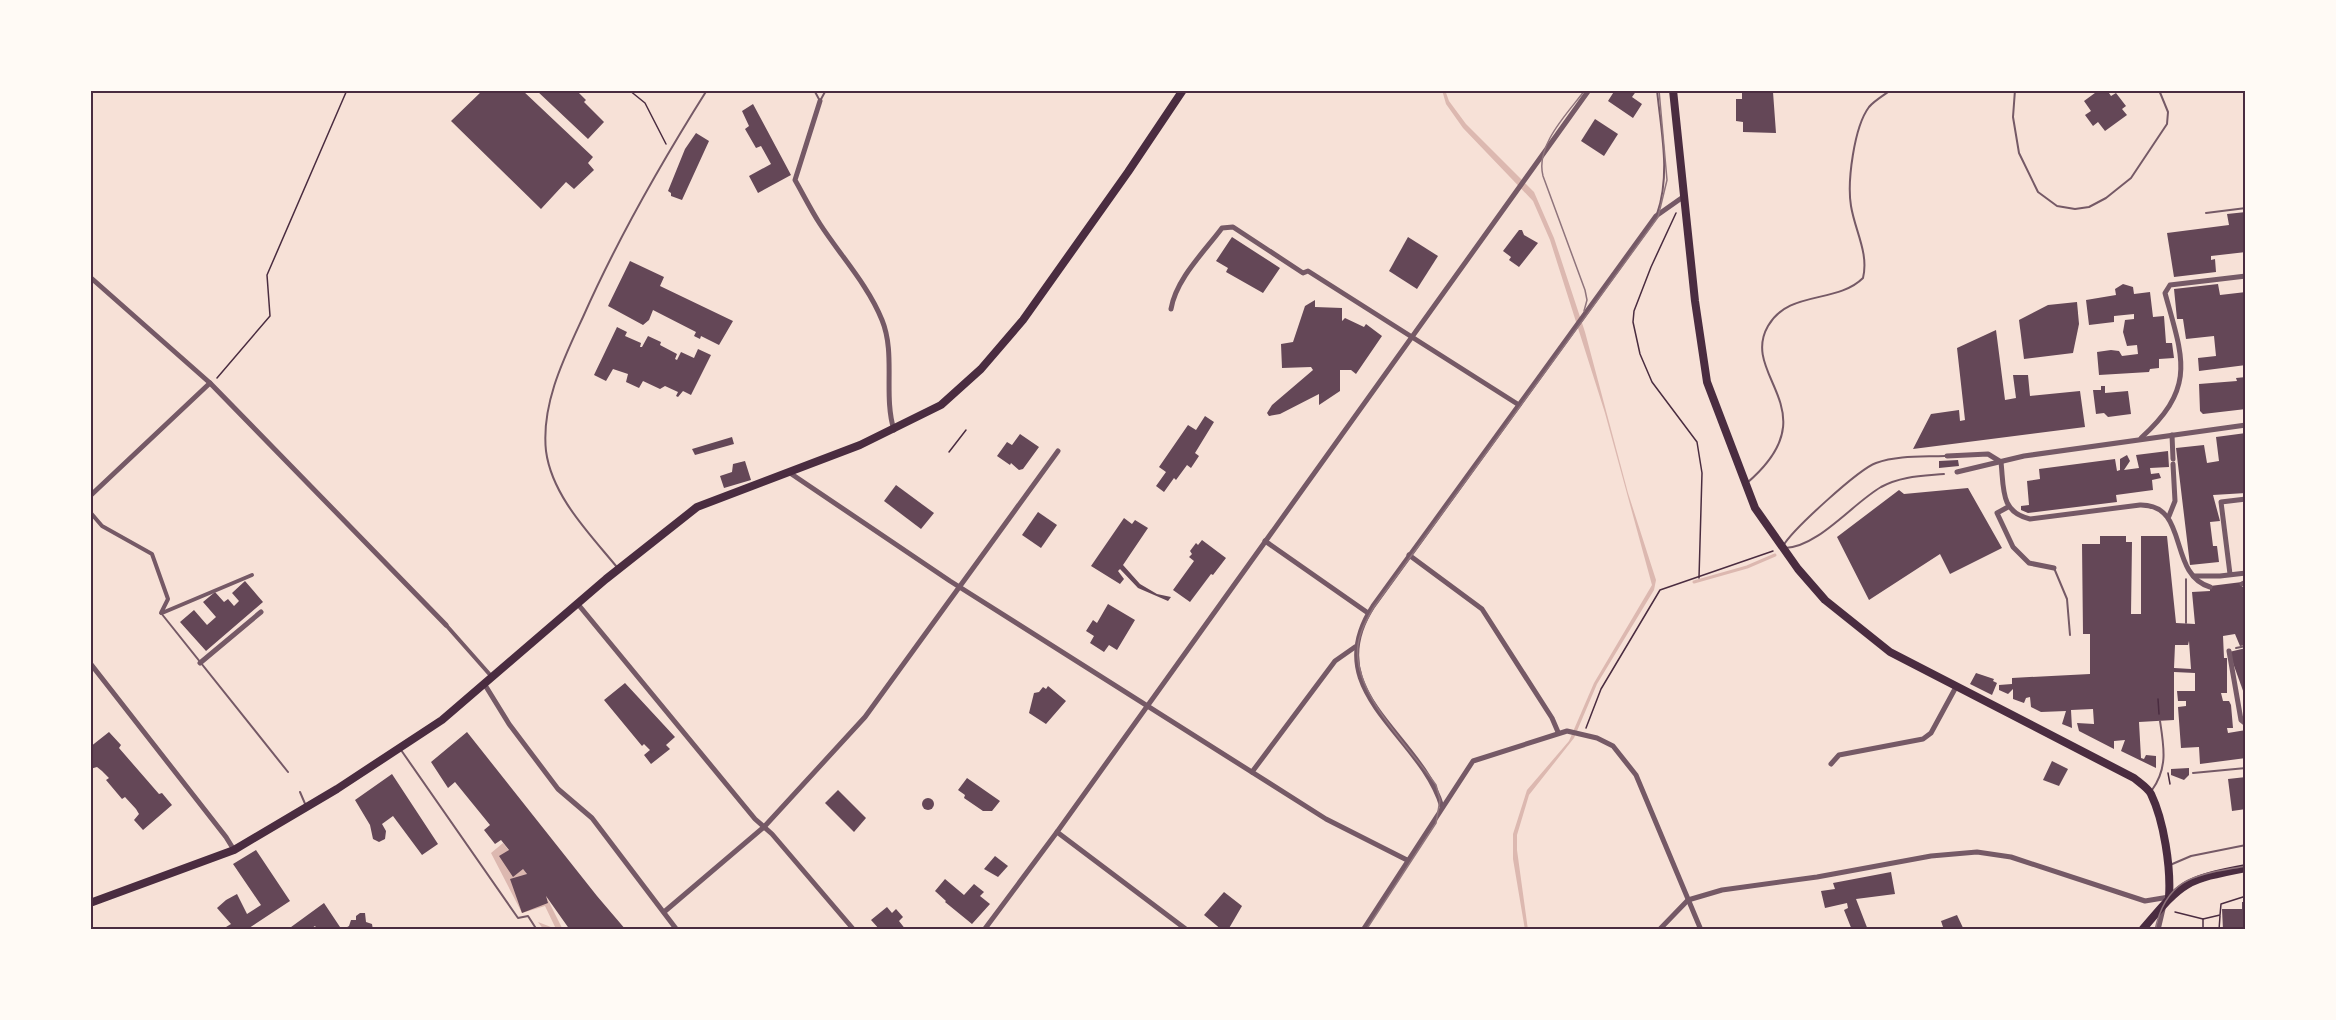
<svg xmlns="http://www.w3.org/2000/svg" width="2336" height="1020" font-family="'PT Serif',serif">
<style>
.water{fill:#dcb8b0}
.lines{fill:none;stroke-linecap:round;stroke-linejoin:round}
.stream{stroke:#dcb8b0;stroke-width:3}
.building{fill:#644757;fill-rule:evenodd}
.path{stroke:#4a2c40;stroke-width:1.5}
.service{stroke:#755966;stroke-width:2}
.pedestrian{stroke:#755966;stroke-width:4}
.minor{stroke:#755966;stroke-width:5}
.secondary{stroke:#4a2c40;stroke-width:8}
.primary{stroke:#4a2c40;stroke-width:8}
.tram{stroke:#8f747c;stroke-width:1.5}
.neatline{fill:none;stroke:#4a2c40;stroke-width:2}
</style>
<rect width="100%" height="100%" fill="#f7e1d7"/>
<g class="water">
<polygon points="1442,90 1445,90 1449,101 1466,124 1534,192 1554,238 1585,332 1628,493 1656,580 1654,590 1597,684 1574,738 1529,795 1517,835 1517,850 1528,930 1525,930 1513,859 1513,834 1527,790 1569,741 1594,683 1652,585 1605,413 1550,240 1533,201 1463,128 1446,104"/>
<polygon points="503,843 527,874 518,883 546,896 563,930 544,930 538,922 556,929 545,906 522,913 491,853"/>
</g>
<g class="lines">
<polyline class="stream" points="1694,582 1747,567 1775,555"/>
</g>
<g class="building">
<polygon points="483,90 522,90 593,157 588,163 594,170 574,189 566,182 541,209 451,121"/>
<polygon points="536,90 568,90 571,93 576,90 586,100 584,102 604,122 588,139"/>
<polygon points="1615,90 1637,90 1632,97 1642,104 1633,118 1608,101"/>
<polygon points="2099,90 2107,90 2111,96 2116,93 2126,106 2122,109 2127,115 2105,131 2098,122 2093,126 2085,115 2091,111 2084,101"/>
<polygon points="1742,92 1773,92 1776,133 1743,132 1743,122 1736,121 1736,99 1742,99"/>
<polygon points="753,104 791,175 758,193 749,176 771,164 761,146 756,148 745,129 749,126 742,111"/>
<polygon points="1595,119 1618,134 1604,156 1581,141"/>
<polygon points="696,133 709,141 682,200 671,196 671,193 668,191 685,149"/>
<polygon points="2246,212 2246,252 2211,256 2211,260 2215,259 2216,272 2174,277 2167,233 2229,225 2227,214"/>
<polygon points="1519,230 1522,230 1524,235 1538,243 1519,267 1509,260 1511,257 1503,251"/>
<polygon points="1232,237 1280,268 1263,293 1226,272 1228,268 1216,261"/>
<polygon points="1408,237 1438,256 1417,289 1389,271"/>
<polygon points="630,261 664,277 660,286 733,321 719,345 701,336 700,339 694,336 696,332 653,310 649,320 643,325 608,306"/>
<polygon points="2123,284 2133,287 2134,294 2150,292 2153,317 2164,316 2166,343 2172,343 2174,358 2159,359 2159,368 2150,369 2149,372 2099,375 2097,352 2111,350 2119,351 2122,356 2138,354 2137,345 2127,346 2123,332 2125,320 2134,319 2134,314 2114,316 2114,322 2089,325 2086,300 2116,295 2115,289"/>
<polygon points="2218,284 2220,295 2246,292 2246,365 2199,371 2198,358 2216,356 2214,336 2186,339 2183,319 2177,319 2174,289"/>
<polygon points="1315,300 1315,307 1342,308 1342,321 1345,318 1364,327 1366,324 1382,336 1356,374 1351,370 1340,370 1340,391 1319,405 1319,394 1280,414 1269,416 1267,413 1272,405 1313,370 1311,367 1282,368 1281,344 1293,342 1305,306"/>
<polygon points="2077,302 2079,324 2073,353 2024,359 2019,320 2048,305"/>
<polygon points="617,327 627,332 625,336 641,343 640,347 642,347 648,336 661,342 660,345 677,354 675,359 677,360 681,352 694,358 698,349 711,355 691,395 683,391 678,397 676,396 678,392 665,386 660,389 643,381 639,388 626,382 628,374 613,369 606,381 594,375"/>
<polygon points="1996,330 2005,400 2016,398 2013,375 2028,375 2030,396 2080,391 2085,427 1913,449 1931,414 1959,410 1960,421 1965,420 1957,348"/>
<polygon points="2246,377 2246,409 2203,414 2200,411 2199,384 2237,381 2236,378"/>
<polygon points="2101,386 2105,386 2105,393 2128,391 2131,414 2108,417 2104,413 2096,414 2093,390 2101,390"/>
<polygon points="1205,416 1214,422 1195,453 1199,456 1191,468 1187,465 1176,480 1174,478 1164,492 1156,486 1166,472 1159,467 1188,425 1196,430"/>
<polygon points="2246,433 2246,493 2213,495 2220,521 2210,522 2213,546 2217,546 2219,562 2190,565 2176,448 2204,445 2207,463 2219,461 2216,437"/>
<polygon points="1020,434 1039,447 1023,469 1019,470 1011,463 1010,465 997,456 1007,442 1012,445"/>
<polygon points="732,437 734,444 695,455 692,449"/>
<polygon points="2168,451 2169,467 2150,468 2151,474 2159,473 2161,478 2152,480 2153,490 2116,495 2117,502 2028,513 2021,510 2021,506 2029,505 2027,481 2040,479 2039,469 2115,459 2117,471 2120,470 2120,459 2127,455 2130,461 2124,470 2139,468 2136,455"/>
<polygon points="1958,460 1959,466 1939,468 1939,461"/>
<polygon points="745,461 751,480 724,488 720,476 732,472 733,464"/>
<polygon points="896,485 934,513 921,529 884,501"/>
<polygon points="1968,488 2002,548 1950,574 1940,554 1869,600 1837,537 1899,490 1904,494"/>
<polygon points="1038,512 1057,525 1041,548 1022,535"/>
<polygon points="1124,518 1132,524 1135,520 1148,528 1123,565 1140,584 1157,594 1171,597 1168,601 1138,588 1120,569 1118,571 1124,579 1120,584 1091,566"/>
<path d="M2100,536H2126V542H2132L2131,614H2141V536H2167L2176,623L2195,624L2192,592L2210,591V586L2242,582V587L2246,586V645L2240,646L2235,634L2223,636L2224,658H2227V693H2221L2223,701H2229L2231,705L2233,728H2227L2228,733L2246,730V758L2200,764L2199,747L2181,748L2178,707L2186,706V701H2178L2177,691H2195V673L2174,672V720L2139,722L2141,758L2144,759L2146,755L2156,756V768L2121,751L2125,740L2114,741V749L2079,731L2077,723L2094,724L2093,709L2071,710L2072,728L2062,724L2066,711L2041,712L2031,707L2030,697L2026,698L2024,703L2013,699V689L2008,694L1999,690V685L2012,684V678L2090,674V634H2083L2082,544H2100ZM2189,641L2191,669L2174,668L2175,645H2188Z"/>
<polygon points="1202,540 1226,558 1213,575 1211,574 1190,602 1173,590 1194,561 1189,557 1192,554 1190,551 1196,543 1198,545"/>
<polygon points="245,581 263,602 206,651 180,622 194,610 207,625 216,617 203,602 215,592 224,602 228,599 234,606 239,601 232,593"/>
<polygon points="1108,604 1135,620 1117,650 1109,645 1104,652 1090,643 1094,636 1086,631 1093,620 1097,623"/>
<polygon points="2246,648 2246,699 2229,652"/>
<polygon points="1976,673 1994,679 1993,681 1997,683 1992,695 1970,684"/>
<polygon points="625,683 675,737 666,745 670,749 651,764 644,755 650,750 644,744 642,746 604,700"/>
<polygon points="1048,686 1066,701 1046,724 1029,713 1034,693 1039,692 1043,687 1046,689"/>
<polygon points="109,732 121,745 119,748 159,794 162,793 172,805 143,830 134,820 139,814 136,809 125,797 122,799 106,780 109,778 102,771 97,767 90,769 90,747"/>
<polygon points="467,732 597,896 626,930 570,930 546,896 548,903 522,913 510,879 527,874 523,869 513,877 499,856 509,850 501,840 495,844 484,830 490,825 455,782 448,788 431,762"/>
<polygon points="2052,761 2068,769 2059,786 2043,780"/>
<polygon points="2189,768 2189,775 2184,780 2171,775 2171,769"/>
<polygon points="392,774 438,844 422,855 393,816 382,824 386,831 385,839 379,842 373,839 370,825 355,800"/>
<polygon points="2246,777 2246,809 2232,811 2228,779"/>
<polygon points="967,778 1000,801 992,811 983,811 964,798 965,795 958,790"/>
<polygon points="838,790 866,818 854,832 825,803"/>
<circle cx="928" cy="804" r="6"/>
<polygon points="256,850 290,901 246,930 221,930 231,924 217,908 226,900 237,894 247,914 261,905 233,864"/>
<polygon points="995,856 1008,866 998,877 984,869"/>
<polygon points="1891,872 1895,894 1856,899 1868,930 1852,930 1844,910 1848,908 1847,903 1825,908 1821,891 1835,889 1833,883"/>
<polygon points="945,879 964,895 974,884 984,892 980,896 990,904 972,924 945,902 946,901 935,891"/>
<polygon points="1224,892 1242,906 1228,930 1222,930 1204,915"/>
<polygon points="2242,902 2246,902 2246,930 2223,930 2222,909 2242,909"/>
<polygon points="324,903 342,930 349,926 351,920 356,920 356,916 360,913 365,913 366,922 372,924 373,930 318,930 315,926 309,930 287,930"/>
<polygon points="887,907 892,913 896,909 903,917 899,921 906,930 880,930 871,920"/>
<polygon points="1957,915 1964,930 1944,930 1941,921"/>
</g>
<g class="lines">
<g class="path">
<polyline points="629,90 645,103 666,144"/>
<polyline points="1676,213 1651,267 1634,311 1633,322 1640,354 1652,382 1697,442 1702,473 1699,578"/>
<polyline points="217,378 270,316 267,275 347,90"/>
<polyline points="949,452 966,430"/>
<polyline points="2186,623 2186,579"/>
<polyline points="2158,699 2159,714"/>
<polyline points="1586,728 1601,689 1660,590 1773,551"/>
<polyline points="2168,773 2170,784"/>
<polyline points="2175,912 2203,919 2220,915 2221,904 2246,896"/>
<polyline points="2203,930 2203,919"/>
<polyline points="2219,930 2220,916"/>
</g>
<g class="service">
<polyline points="814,90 820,101"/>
<polyline points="2015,90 2013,117 2019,153 2038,192 2057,206 2075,209 2089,207 2106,198 2131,178 2167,124 2168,112 2159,90"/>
<polyline points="820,101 826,90"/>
<polyline points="2206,213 2246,208"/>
<path d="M1657,214C1671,174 1661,131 1657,90"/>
<path d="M1747,483C1831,411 1739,376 1768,326C1788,290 1837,304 1863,278C1869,253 1855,231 1851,206C1847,182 1854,127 1869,107C1874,101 1884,95 1891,90"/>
<path d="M1783,546C1793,529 1859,469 1876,463C1898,455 1923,457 1945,456"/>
<path d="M1785,548C1818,547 1852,504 1881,487C1901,476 1922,476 1944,474"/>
<path d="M616,566C589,533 552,496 546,451C541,404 564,358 583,317C618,238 661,163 707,90"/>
<polyline points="2054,568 2067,599 2070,635"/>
<polyline points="161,613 288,772"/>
<polyline points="2236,648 2246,646"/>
<polyline points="401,750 518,918 528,916 537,930"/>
<polyline points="2193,773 2246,768"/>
<path d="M2152,790C2168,768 2164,747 2160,721"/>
<polyline points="300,792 306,806"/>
<polyline points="2170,865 2191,856 2246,845"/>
</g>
<g class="pedestrian">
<polyline points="90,512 102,526 152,554 168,599 161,613"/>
<polyline points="162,613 252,575"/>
<polyline points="446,625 492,677"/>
</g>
<g class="minor">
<path d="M820,101L795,180C803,194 811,210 820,224C840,255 868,285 882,320C896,354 883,395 894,430"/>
<polyline points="90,277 210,383 446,625"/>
<path d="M1171,309C1176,279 1204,252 1222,228L1233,227L1303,273L1308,271L1519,405"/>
<polyline points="2172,435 2173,459"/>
<path d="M2141,438C2197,387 2183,359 2165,293L2170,285L2246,276"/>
<polyline points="1947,456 1988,454 2001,462"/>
<path d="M2001,462C2004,489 2000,512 2030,519L2140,505C2190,504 2167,574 2210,587"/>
<polyline points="1957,472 2024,456 2246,425"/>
<polyline points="790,473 950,581 1326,819 1407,860"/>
<polyline points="90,496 210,383"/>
<polyline points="2008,507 1997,513 2013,547 2029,563 2054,568"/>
<polyline points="2169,516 2175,501 2173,464"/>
<polyline points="1265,541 1368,613"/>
<polyline points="1409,555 1482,609 1552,718 1558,732"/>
<polyline points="2230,574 2221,502 2246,499"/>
<polyline points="2194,576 2220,576 2246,573"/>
<polyline points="2242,584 2246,582"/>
<polyline points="577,603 755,819 772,834 854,930"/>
<polyline points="2229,651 2241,720 2246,724"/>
<polyline points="90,663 226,837 234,850"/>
<polyline points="200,663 261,612"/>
<polyline points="485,685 509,724 558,789 592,818 677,930"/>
<polyline points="1831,764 1839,755 1923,739 1931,733 1956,687"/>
<polyline points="1252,772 1335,661 1355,647"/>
<path d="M1442,807C1420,733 1317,692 1373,606L1656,216L1683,197"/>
<polyline points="1057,832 1187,930"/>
<polyline points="664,912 764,827 865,717 1058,451"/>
<polyline points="984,930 1057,832 1589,90"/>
<polyline points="1363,930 1473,761 1567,731 1597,738 1613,746 1636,775 1701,930"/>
<polyline points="1659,930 1688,900 1722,890 1817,877 1931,856 1977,852 2011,857 2145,901 2169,897"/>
<polyline points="2158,930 2163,909"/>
</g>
<path class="secondary" d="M1673,90L1695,301L1707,382L1755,508L1798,569L1825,600L1890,652L2134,778C2140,783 2148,788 2151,794C2164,821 2171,868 2169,897"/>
<g class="primary">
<polyline points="90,903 234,850 337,789 442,720 606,579 697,507 860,445 941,405 981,369 1023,320 1128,172 1183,90"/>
<path d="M2142,930C2183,882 2183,880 2246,868"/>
</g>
<g class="tram">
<path d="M1584,311L1587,300L1585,290L1543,176C1535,145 1568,113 1585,90"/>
<path d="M1366,930L1436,823L1440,800L1436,785C1410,747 1352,694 1358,645C1360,631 1367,619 1374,607L1658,217L1667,180L1659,90"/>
<path d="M2155,930C2167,875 2198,875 2246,866"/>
</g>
</g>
<rect width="2336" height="1020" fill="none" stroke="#fffaf5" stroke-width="183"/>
<rect x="92" y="92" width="2152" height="836" class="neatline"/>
</svg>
